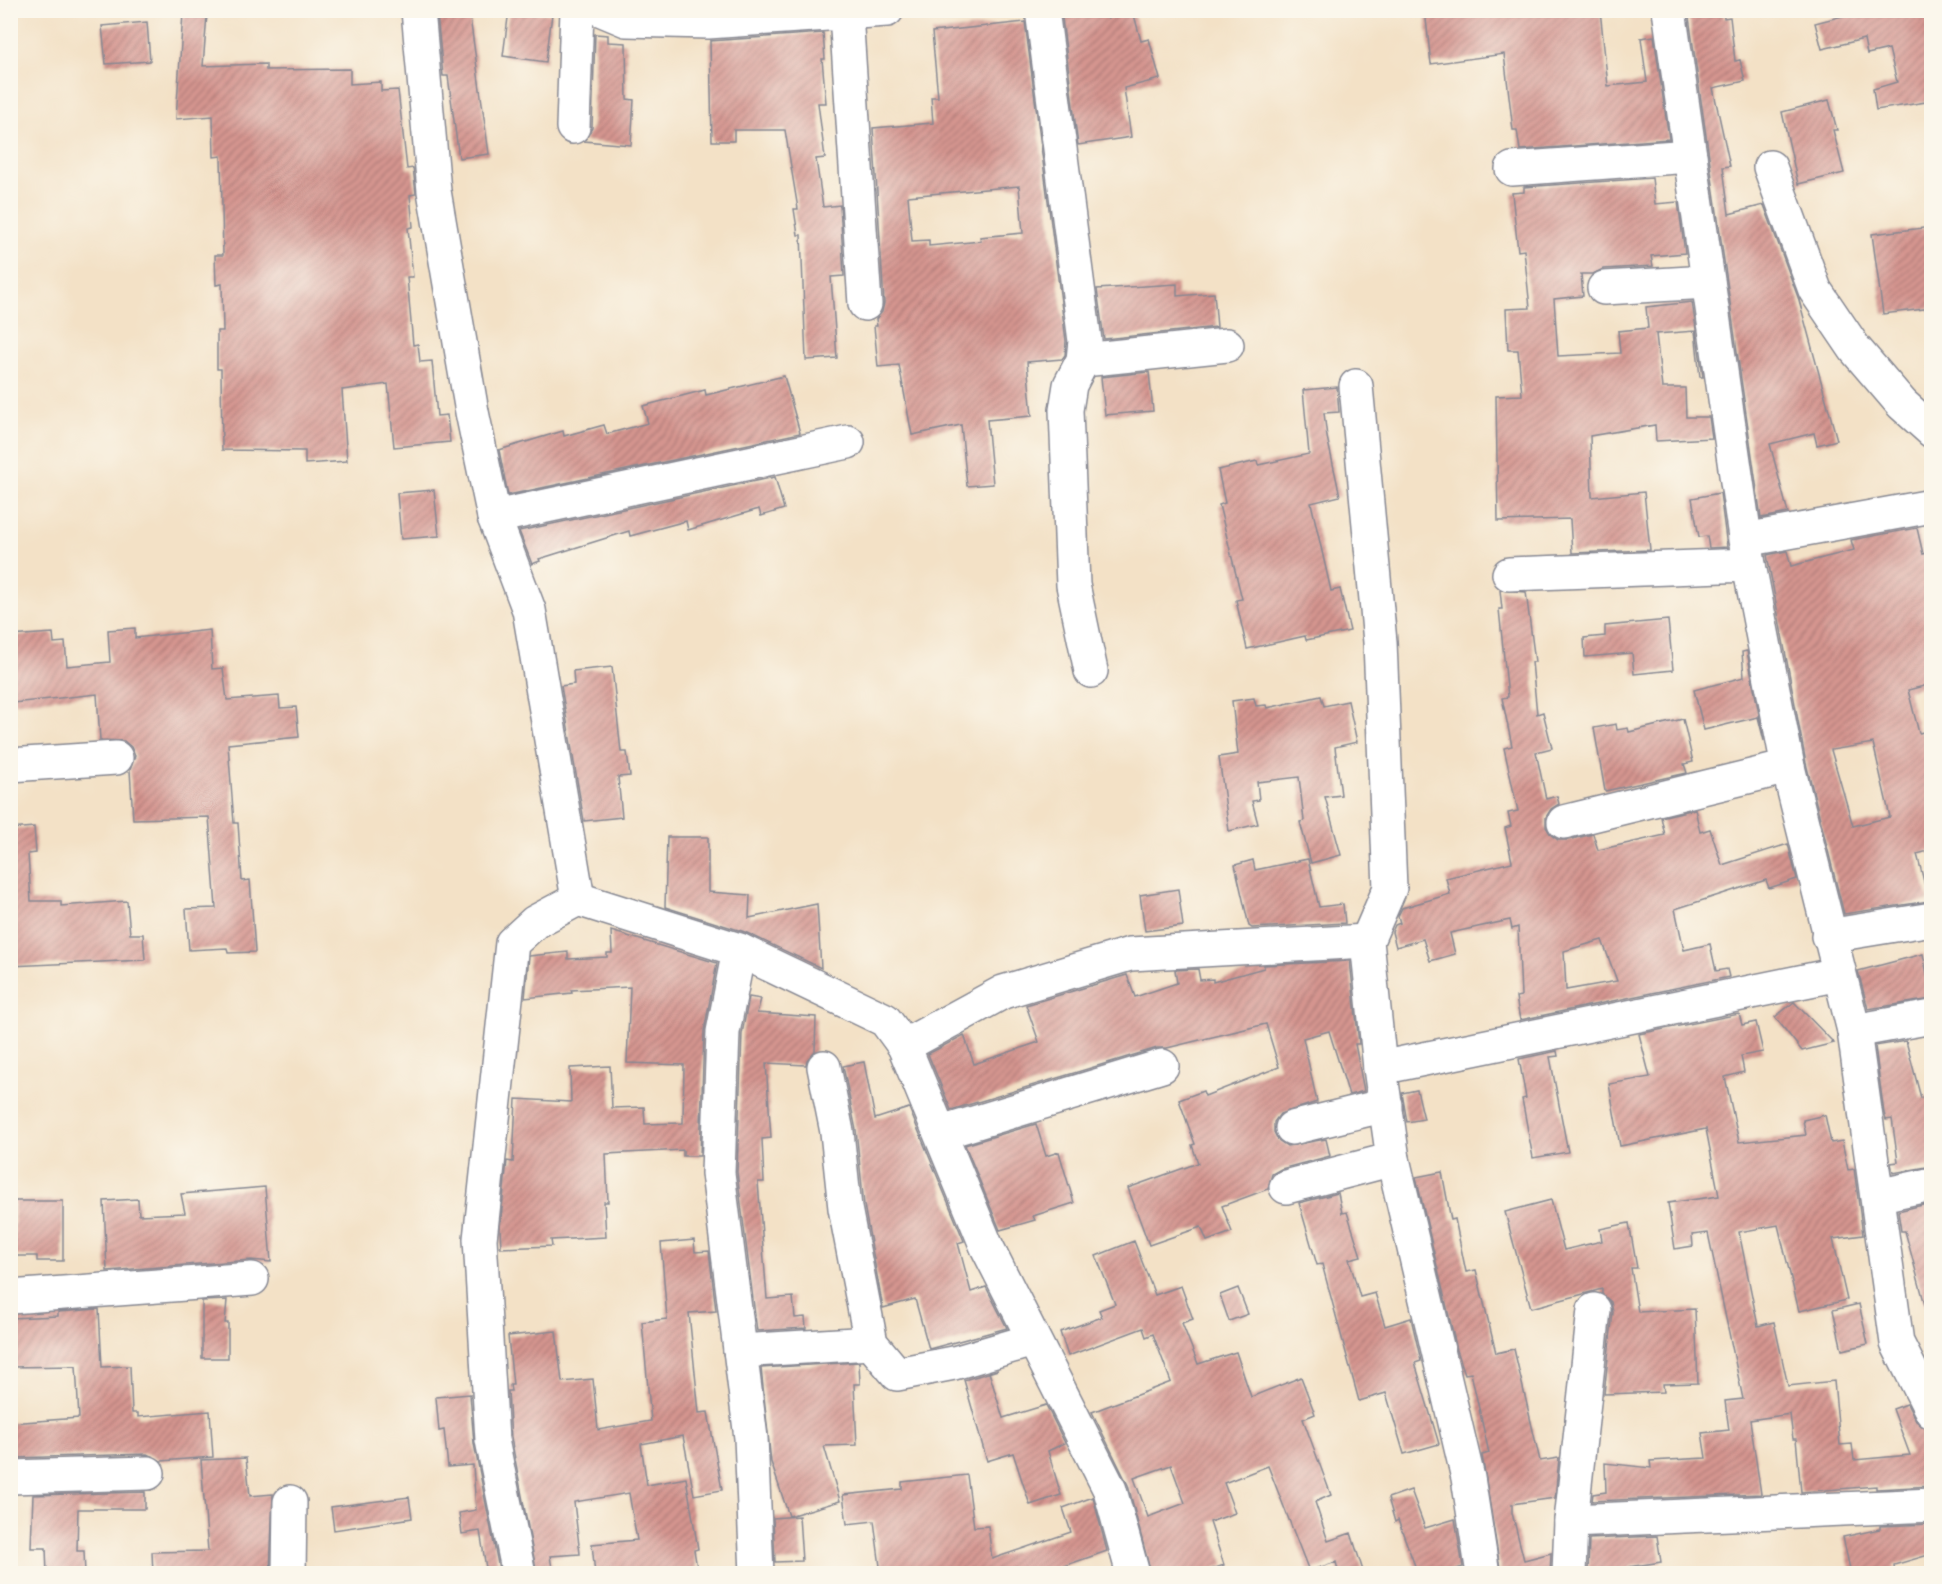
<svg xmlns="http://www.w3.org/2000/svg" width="1942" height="1584" font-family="'Indie Flower',sans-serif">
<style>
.building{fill:url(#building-hatch);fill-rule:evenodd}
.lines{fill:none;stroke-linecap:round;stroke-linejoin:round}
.minor-casing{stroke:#878892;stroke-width:36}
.minor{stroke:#fff;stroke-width:33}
</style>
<defs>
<pattern id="building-hatch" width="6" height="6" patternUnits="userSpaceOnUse" patternTransform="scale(1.5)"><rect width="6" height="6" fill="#d5958f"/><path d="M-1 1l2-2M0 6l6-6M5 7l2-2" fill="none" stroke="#ac7a78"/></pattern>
</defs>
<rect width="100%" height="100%" fill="#fbf7ec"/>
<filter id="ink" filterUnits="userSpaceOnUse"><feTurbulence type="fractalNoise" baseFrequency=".0167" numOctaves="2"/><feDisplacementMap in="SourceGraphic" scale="12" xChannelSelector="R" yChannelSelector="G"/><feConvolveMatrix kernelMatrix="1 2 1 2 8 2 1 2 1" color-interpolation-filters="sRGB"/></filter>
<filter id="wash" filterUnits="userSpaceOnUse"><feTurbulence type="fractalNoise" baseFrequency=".008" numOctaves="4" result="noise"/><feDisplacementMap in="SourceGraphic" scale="24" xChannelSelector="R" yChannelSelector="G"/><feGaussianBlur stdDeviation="1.35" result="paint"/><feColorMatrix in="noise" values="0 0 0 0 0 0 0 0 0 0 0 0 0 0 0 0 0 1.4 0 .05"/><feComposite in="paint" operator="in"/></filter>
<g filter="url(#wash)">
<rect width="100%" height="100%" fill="#f3e1c6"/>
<g id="blocks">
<g class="building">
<polygon points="452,10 469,10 489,154 459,158 448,76 443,76 437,13"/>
<polygon points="509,10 552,14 546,62 503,56"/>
<polygon points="1061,10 1105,10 1107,18 1133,11 1141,41 1149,39 1160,79 1124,88 1131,137 1078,145"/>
<polygon points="1425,10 1600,10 1608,86 1647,82 1641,38 1654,36 1669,139 1520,150 1517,130 1513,130 1504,54 1431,64"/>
<polygon points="1688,10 1723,10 1724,18 1730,17 1735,61 1740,60 1745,81 1713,88 1730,166 1723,167 1729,214 1764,205 1799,300 1837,440 1817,445 1814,433 1770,444 1788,513 1761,518"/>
<polygon points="1866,10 1927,10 1932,40 1932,101 1876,110 1873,89 1897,82 1889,49 1867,54 1864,39 1822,49 1815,23"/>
<polygon points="183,13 207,14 203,66 266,64 266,70 350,69 350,84 381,82 381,91 398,90 407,169 413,168 416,194 410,195 413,227 408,228 413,277 407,277 413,345 418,344 420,362 432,361 437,416 447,415 450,442 394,447 388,384 342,390 347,461 305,464 305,451 222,450 221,369 217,369 217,331 223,331 222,284 216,285 215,255 223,255 221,156 214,157 213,116 176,119"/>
<polygon points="147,22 150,61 106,64 102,26"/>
<path d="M1025,22L1066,341L1065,355L1062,359L1027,362L1032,416L987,420L993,484L967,486L961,425L912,435L899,365L878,367L874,326H877L876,319L882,312L884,303L873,128L933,123L931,97H938L932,32ZM1019,186L1023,233L980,237L981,241L929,246V240L912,241L908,196Z"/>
<polygon points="823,33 825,59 822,59 826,103 818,103 825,158 816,159 823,207 840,205 844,276 831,277 837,358 806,360 801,235 798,235 794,209 798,209 785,130 734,130 734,141 712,141 710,41"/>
<polygon points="595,34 608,35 608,42 626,43 627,99 634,100 631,145 584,141 592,128"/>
<polygon points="1829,100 1837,130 1833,130 1844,173 1798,184 1782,112"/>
<polygon points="1652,178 1655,204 1678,202 1685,253 1651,256 1653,266 1603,269 1593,274 1581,274 1583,296 1554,299 1558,356 1620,353 1618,331 1648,328 1646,307 1692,302 1703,377 1700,377 1695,331 1656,334 1662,388 1685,388 1686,417 1709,417 1712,438 1656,441 1655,425 1590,436 1592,497 1644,492 1650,550 1572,553 1570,519 1498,521 1496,396 1522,395 1518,350 1508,350 1506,309 1530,308 1524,250 1518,251 1512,193 1524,192 1524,187"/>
<polygon points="1932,227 1932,308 1883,314 1872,234"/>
<polygon points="1177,284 1177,296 1214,293 1217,327 1104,339 1097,289"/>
<polygon points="1149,372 1153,411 1105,415 1101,377"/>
<polygon points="784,376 800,433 508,495 499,450 563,431 564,436 604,425 607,434 648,423 643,406 705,390 706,395"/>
<polygon points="1337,387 1339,412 1324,413 1327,437 1340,496 1311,503 1331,591 1340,589 1350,631 1306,640 1305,636 1247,649 1236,600 1242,599 1219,505 1225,503 1218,470 1257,461 1258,465 1309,454 1303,390"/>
<polygon points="775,477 784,509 761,516 759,509 688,530 686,521 630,536 629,531 539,559 540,561 532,564 519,531"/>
<polygon points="434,490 439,536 401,539 397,493"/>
<polygon points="1720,493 1727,547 1709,548 1707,536 1699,537 1692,498"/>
<path d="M1917,528L1923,554L1932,552V591L1927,592L1932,609V684L1908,690L1919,733L1932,730V850L1917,854L1929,901L1844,914L1806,763L1767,555L1787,551L1791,566L1854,550L1851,540ZM1873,743L1890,817L1853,826L1831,750Z"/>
<path d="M1500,590L1526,592L1535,662H1532L1537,714L1543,712L1552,748L1536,752L1546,799L1557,796L1559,804L1551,809L1546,817V827L1551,835L1558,840H1568L1593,834L1598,850L1665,835L1661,817L1695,809L1700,832L1710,829L1722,865L1788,844L1797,879L1769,888L1766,880L1675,909L1684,950L1710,944L1716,971L1727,969L1729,977L1520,1020L1516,997L1521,996L1518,927L1512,929L1510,920L1450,933L1455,954L1430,961L1423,939L1396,947L1392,932L1395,925L1400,923L1398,916L1402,908L1450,894L1446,878L1512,862L1505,828L1511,826L1508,813L1518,811L1504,748L1512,746L1502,698L1508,697L1499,609H1502ZM1602,940L1617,981L1566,990L1564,951Z"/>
<polygon points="1668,620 1673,670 1634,674 1632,653 1585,657 1584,638 1605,636 1605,626"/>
<polygon points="135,628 135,638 210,630 212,669 223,668 227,700 279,696 280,708 296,707 299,737 228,744 234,823 238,823 242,881 250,880 255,952 228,953 227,948 189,950 186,909 216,908 209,817 133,819 130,770 135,756 131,747 124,741 100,740 97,694 13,703 10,636 53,633 54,643 65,642 67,666 110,662 108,630"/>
<polygon points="1747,651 1764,741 1758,717 1704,730 1694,690 1744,677 1742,652"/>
<polygon points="612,667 621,752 627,752 630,776 618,777 622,817 584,821 561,686 574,684 573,671"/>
<polygon points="1321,696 1324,706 1348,701 1357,742 1335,747 1341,795 1325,797 1341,855 1311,863 1300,822 1304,821 1299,777 1257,782 1259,800 1252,801 1258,824 1229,831 1219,757 1238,754 1232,701 1254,698 1256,706 1266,705 1267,708"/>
<polygon points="1683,719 1693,762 1684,764 1687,773 1605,791 1594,728 1616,724 1617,730 1628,728 1629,732"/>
<polygon points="34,827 36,853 28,854 31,901 61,901 61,906 127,901 130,934 143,934 145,960 10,966 10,829"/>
<polygon points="667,837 708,837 708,892 750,895 749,918 817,904 821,968 745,932 665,907"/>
<polygon points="1308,859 1319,907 1343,904 1345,923 1252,928 1249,926 1235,865 1253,860 1255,870"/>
<polygon points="1178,889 1183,926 1145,931 1140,895"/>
<polygon points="611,931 717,963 704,1031 700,1156 683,1156 683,1150 606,1154 608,1202 604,1202 606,1237 551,1240 552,1246 501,1248 500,1228 507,1161 513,1162 516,1099 571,1102 570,1068 610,1066 612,1108 644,1107 645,1124 683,1123 684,1065 627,1063 630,987 571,990 572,993 525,998 529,956 568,952 568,959 607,957 607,953 612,953"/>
<polygon points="1923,954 1932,999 1868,1009 1858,971"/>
<polygon points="1350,961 1359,1044 1355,1044 1364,1091 1349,1095 1329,1031 1303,1038 1317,1102 1280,1114 1274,1122 1274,1132 1278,1140 1287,1146 1326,1139 1330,1156 1281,1169 1272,1174 1268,1189 1222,1206 1232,1232 1207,1241 1201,1227 1149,1245 1128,1188 1198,1163 1192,1145 1195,1144 1179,1100 1203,1091 1205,1096 1279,1067 1266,1024 1167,1048 1157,1048 951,1110 928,1054 964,1035 974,1064 1039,1042 1026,1005 1127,975 1135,997 1177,983 1175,970 1198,969 1200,980 1213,979 1213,982 1264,968 1264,965"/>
<polygon points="749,997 761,999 757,1013 816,1017 815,1051 807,1060 806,1065 766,1063 771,1138 762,1139 764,1182 758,1182 767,1299 793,1297 795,1318 805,1317 806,1328 757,1331 737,1172 742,1034"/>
<polygon points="1794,1002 1834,1043 1802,1051 1775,1017"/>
<polygon points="1739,1014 1742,1025 1756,1022 1763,1052 1741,1056 1744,1072 1725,1077 1739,1142 1806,1135 1803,1120 1825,1115 1831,1143 1842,1141 1848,1170 1854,1169 1863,1235 1833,1239 1847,1300 1799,1311 1778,1225 1739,1232 1758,1326 1774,1322 1788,1386 1834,1381 1840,1445 1852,1444 1854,1460 1910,1455 1893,1409 1907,1404 1916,1421 1932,1434 1932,1486 1876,1489 1876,1486 1801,1492 1796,1439 1793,1439 1790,1414 1750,1420 1761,1494 1592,1501 1593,1494 1606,1492 1605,1463 1651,1468 1650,1461 1706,1458 1702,1433 1729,1430 1725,1401 1743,1399 1708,1233 1692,1235 1693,1246 1675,1249 1668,1203 1719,1196 1706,1129 1620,1146 1609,1084 1650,1077 1639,1034"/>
<polygon points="1906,1041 1921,1098 1932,1095 1932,1166 1893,1173 1891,1163 1898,1162 1892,1119 1886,1120 1884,1113 1875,1046"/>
<polygon points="1557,1051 1558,1056 1550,1057 1568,1152 1533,1158 1522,1099 1526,1098 1519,1059"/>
<polygon points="864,1062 875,1119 909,1108 964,1241 958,1243 971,1292 986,1287 1007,1328 929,1349 915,1299 883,1308 864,1205 856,1130 843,1066"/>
<polygon points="1417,1090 1424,1119 1407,1122 1402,1093"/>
<polygon points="1036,1124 1046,1156 1059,1152 1074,1203 1033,1216 1035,1220 1000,1230 965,1145"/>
<polygon points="1442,1172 1451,1220 1455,1219 1466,1272 1476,1270 1496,1353 1514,1349 1540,1461 1559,1458 1555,1498 1512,1504 1512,1513 1524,1560 1551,1553 1550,1574 1501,1574 1482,1455 1489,1453 1471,1373 1465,1374 1457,1350 1416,1177"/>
<polygon points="265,1187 271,1262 251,1260 107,1271 104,1201 138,1199 139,1215 185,1213 181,1194"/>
<polygon points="1338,1193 1342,1213 1347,1212 1361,1256 1349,1259 1360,1297 1375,1293 1385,1326 1411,1318 1421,1361 1415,1363 1439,1444 1404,1454 1386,1393 1359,1401 1322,1264 1317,1265 1299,1203"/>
<polygon points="1551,1200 1564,1250 1602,1241 1600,1229 1629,1223 1637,1268 1631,1268 1638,1312 1695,1309 1698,1383 1663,1384 1664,1392 1604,1394 1613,1312 1611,1302 1602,1294 1602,1289 1531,1308 1505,1212"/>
<polygon points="14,1201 63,1201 63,1261 37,1261 37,1256 14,1256"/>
<polygon points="1931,1203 1932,1304 1925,1305 1905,1231 1901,1231 1898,1211"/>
<polygon points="694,1240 695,1252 709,1251 716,1311 689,1313 699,1413 708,1412 722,1490 694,1495 683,1436 641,1444 647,1485 686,1478 698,1549 694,1550 698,1574 595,1574 592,1544 637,1540 629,1493 574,1502 580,1554 550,1556 553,1574 537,1574 511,1438 508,1391 511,1391 510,1385 513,1385 508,1336 556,1331 562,1382 593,1379 598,1430 651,1421 642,1322 667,1319 661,1243"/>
<path d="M1134,1241L1155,1295L1181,1286L1193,1319L1182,1323L1198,1364L1236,1352L1251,1397L1301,1377L1315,1414L1303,1419L1331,1495L1315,1502L1328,1541L1351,1533L1364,1574H1339L1336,1562L1309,1571L1268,1466L1224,1483L1235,1513L1210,1522L1224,1565L1199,1574H1151L1128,1485L1092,1412L1171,1382L1153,1334L1146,1337L1143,1328L1068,1356L1060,1332L1102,1317L1099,1310L1115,1304L1096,1256ZM1171,1465L1185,1503L1148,1517L1134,1478Z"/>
<polygon points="1238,1288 1248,1314 1229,1321 1220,1295"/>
<polygon points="227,1300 225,1323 228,1323 228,1358 202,1358 202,1301"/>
<polygon points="1859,1304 1868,1344 1842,1350 1833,1310"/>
<polygon points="99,1309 102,1367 130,1366 132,1413 138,1413 138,1417 210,1411 213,1457 161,1461 147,1454 12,1458 10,1423 79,1418 76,1366 10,1367 10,1318 58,1316 58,1312"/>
<polygon points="859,1362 860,1384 854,1384 857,1445 824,1446 840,1501 789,1516 771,1462 761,1368"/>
<polygon points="998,1370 989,1372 1003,1418 1046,1405 1065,1443 1048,1451 1061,1495 1030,1505 1013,1453 987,1461 964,1380"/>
<polygon points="470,1394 474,1444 500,1574 487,1574 480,1531 462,1534 459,1513 476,1510 473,1465 448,1467 444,1430 439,1431 436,1397"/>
<polygon points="246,1458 250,1496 273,1494 270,1574 153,1574 152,1552 208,1551 201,1460"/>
<polygon points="967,1475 974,1527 988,1526 992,1559 1071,1532 1063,1508 1093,1497 1107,1551 1041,1574 881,1574 874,1521 847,1524 843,1495 902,1489 902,1482"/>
<polygon points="1411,1490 1425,1528 1455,1519 1463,1567 1441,1574 1418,1574 1398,1520 1395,1522 1388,1498"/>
<polygon points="145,1492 145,1509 78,1509 77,1551 84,1551 85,1574 47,1574 46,1548 31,1548 33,1495"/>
<polygon points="409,1497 412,1518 334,1530 331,1507"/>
<polygon points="799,1516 802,1561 775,1562 773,1518"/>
<polygon points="1932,1524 1932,1554 1894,1565 1895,1574 1851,1574 1843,1537 1880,1529 1880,1526"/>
<polygon points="1657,1536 1661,1562 1629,1567 1630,1574 1588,1574 1589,1539"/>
</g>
</g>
</g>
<g filter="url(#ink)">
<use href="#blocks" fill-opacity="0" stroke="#878892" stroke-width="1.5"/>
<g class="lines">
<g class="minor-casing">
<g id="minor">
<polyline points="418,10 434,191 472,412 494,517 529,610 578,899"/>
<polyline points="602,10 626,20 708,22 887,10"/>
<polyline points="1042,10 1085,341 1083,360 1070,385 1066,410 1073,585 1091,671"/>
<polyline points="1669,10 1749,565 1788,767 1854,1031 1897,1343 1932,1412"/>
<polyline points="846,14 865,304"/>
<polyline points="573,127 577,10"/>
<polyline points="1770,167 1815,290 1855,349 1902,404 1932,431"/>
<polyline points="1512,169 1690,156"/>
<polyline points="1604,288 1708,282"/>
<polyline points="1083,360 1227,345"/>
<polyline points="1356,386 1380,642 1390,888 1367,941 1380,1068 1393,1159 1468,1478 1483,1574"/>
<polyline points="494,517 848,442"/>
<polyline points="1745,540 1932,506"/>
<polyline points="1509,574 1749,565"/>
<polyline points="10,765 116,758"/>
<polyline points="1564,822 1788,767"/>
<polyline points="1828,936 1932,919"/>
<polyline points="739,950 723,1032 718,1173 751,1438 757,1574"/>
<polyline points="1854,1031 1932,1017"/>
<polyline points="904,1046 1003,992 1130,954 1367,941"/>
<polyline points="824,1067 837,1132 845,1208 871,1343 897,1374 954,1363 1033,1340"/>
<polyline points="1380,1068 1839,974"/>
<polyline points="1292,1128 1386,1105"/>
<polyline points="941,1133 1162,1066"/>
<polyline points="1286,1187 1393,1159"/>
<polyline points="1877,1196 1932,1184"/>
<polyline points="10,1297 252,1279"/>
<polyline points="740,1351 871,1343"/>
<polyline points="10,1477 148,1473"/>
<polyline points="1571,1521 1932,1505"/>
<polyline points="289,1574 290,1502"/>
<polyline points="519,1574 492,1440 480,1239 512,943 535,922 578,899 739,950 885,1020 904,1046 986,1245 1110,1490 1133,1574"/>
<polyline points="1569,1574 1571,1521 1594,1310"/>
</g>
</g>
<use href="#minor" class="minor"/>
</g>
</g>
<rect width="1942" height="1584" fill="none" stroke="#fbf7ec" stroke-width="36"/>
</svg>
